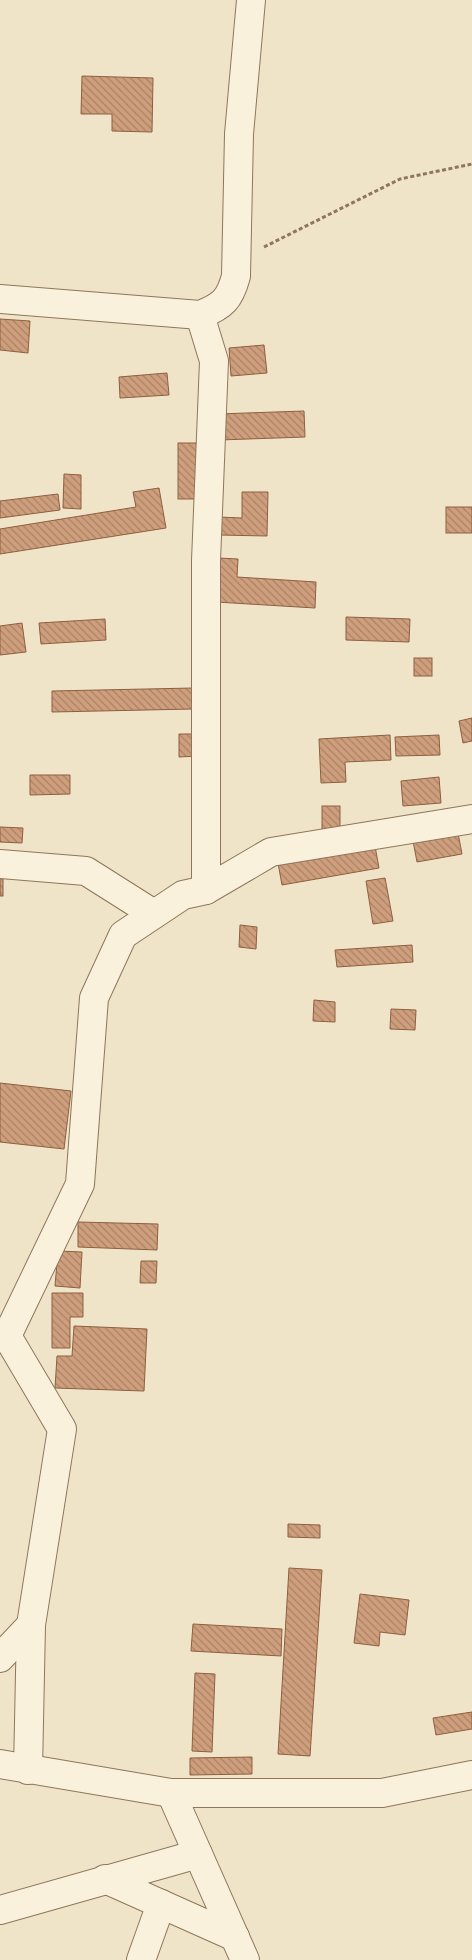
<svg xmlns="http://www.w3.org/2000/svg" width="472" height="1960" font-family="'Times New Roman',serif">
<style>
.building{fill:url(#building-back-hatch);stroke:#8d5f41}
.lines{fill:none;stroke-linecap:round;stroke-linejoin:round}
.minor-casing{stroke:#8d765c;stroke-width:30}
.path{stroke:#8d765c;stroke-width:3;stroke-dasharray:4 2.5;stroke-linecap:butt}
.minor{stroke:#faf1dc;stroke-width:28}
</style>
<defs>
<pattern id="building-back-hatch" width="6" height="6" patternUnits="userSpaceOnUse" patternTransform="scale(1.25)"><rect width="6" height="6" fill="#cf9f7d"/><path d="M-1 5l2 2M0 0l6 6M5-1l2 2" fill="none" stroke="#a98266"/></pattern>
</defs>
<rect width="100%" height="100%" fill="#f0e4c8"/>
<g class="building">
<polygon points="82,76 153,78 152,132 112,131 112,114 81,114"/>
<polygon points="0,319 30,321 28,353 0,350"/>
<polygon points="264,345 267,373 231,376 229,348"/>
<polygon points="167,373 169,395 120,398 119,377"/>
<polygon points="304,411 305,437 219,440 218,414"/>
<rect x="178" y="443" width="20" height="56"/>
<polygon points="64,474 81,475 81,509 63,508"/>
<polygon points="159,488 166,528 0,554 0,529 136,507 133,492"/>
<polygon points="242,492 268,492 267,536 218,535 218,517 242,518"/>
<polygon points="58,494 60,510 0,518 0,501"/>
<rect x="446" y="507" width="26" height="26"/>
<polygon points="219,558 238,559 237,577 316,582 315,608 216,602"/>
<polygon points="346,617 410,619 409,642 346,640"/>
<polygon points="105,619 106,640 41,644 39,623"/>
<polygon points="22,623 26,652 0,655 0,626"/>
<rect x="414" y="658" width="18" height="18"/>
<polygon points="193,688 193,709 52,712 52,691"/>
<polygon points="472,718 472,741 463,743 459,721"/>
<polygon points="179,734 196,734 197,756 179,757"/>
<polygon points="390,735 391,760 345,762 346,782 321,783 319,739"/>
<polygon points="439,735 440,755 396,756 395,737"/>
<polygon points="30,775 70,775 70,794 30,795"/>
<polygon points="439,777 441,803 403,806 401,781"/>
<rect x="322" y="806" width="18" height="25"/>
<polygon points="0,827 23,828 22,843 0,842"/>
<polygon points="458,833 462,854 417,862 413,841"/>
<polygon points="375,846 379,868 282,885 278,863"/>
<rect x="0" y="873" width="3" height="23"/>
<polygon points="385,878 393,921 373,924 366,881"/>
<polygon points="240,925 257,927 256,949 239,947"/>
<polygon points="412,945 413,962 337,967 335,950"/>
<polygon points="314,1000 335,1002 335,1022 313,1021"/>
<polygon points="391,1009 416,1010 415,1030 390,1029"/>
<polygon points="0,1083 71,1091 64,1149 0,1142"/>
<polygon points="78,1222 158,1224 157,1250 78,1247"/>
<polygon points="58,1251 82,1252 80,1288 55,1286"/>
<polygon points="141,1261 157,1261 156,1283 140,1283"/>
<polygon points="52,1293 83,1293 83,1317 70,1317 70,1348 52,1348"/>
<polygon points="74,1326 147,1329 144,1391 55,1388 57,1356 72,1356"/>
<polygon points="288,1524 320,1525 320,1538 288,1537"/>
<polygon points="289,1568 322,1570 310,1756 278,1754"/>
<polygon points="360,1594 409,1600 405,1635 380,1632 379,1646 354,1643"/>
<polygon points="193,1624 282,1629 281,1656 191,1651"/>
<polygon points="195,1673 215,1674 212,1752 192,1751"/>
<polygon points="472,1712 472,1729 436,1735 433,1718"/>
<polygon points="252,1757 252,1774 190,1775 190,1758"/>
</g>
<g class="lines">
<g class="minor-casing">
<g id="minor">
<path d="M0,299L200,315C223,306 230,299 236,276L239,134L251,0"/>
<polyline points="200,315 214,361 206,561 206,890"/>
<polyline points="0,864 86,871 154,914"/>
<polyline points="0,1658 31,1625"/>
<polyline points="0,1764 171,1793 382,1793 472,1775"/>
<polyline points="28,1770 31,1625 62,1429 7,1336 80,1184 94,998 123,935 183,895 206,890 271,852 472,819"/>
<polyline points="171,1793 245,1960"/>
<polyline points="105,1879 235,1937"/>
<polyline points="0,1910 198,1854"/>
<polyline points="141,1960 161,1904"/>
</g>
</g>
<polyline class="path" points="264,247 400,179 472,164"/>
<use href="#minor" class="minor"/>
</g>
</svg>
